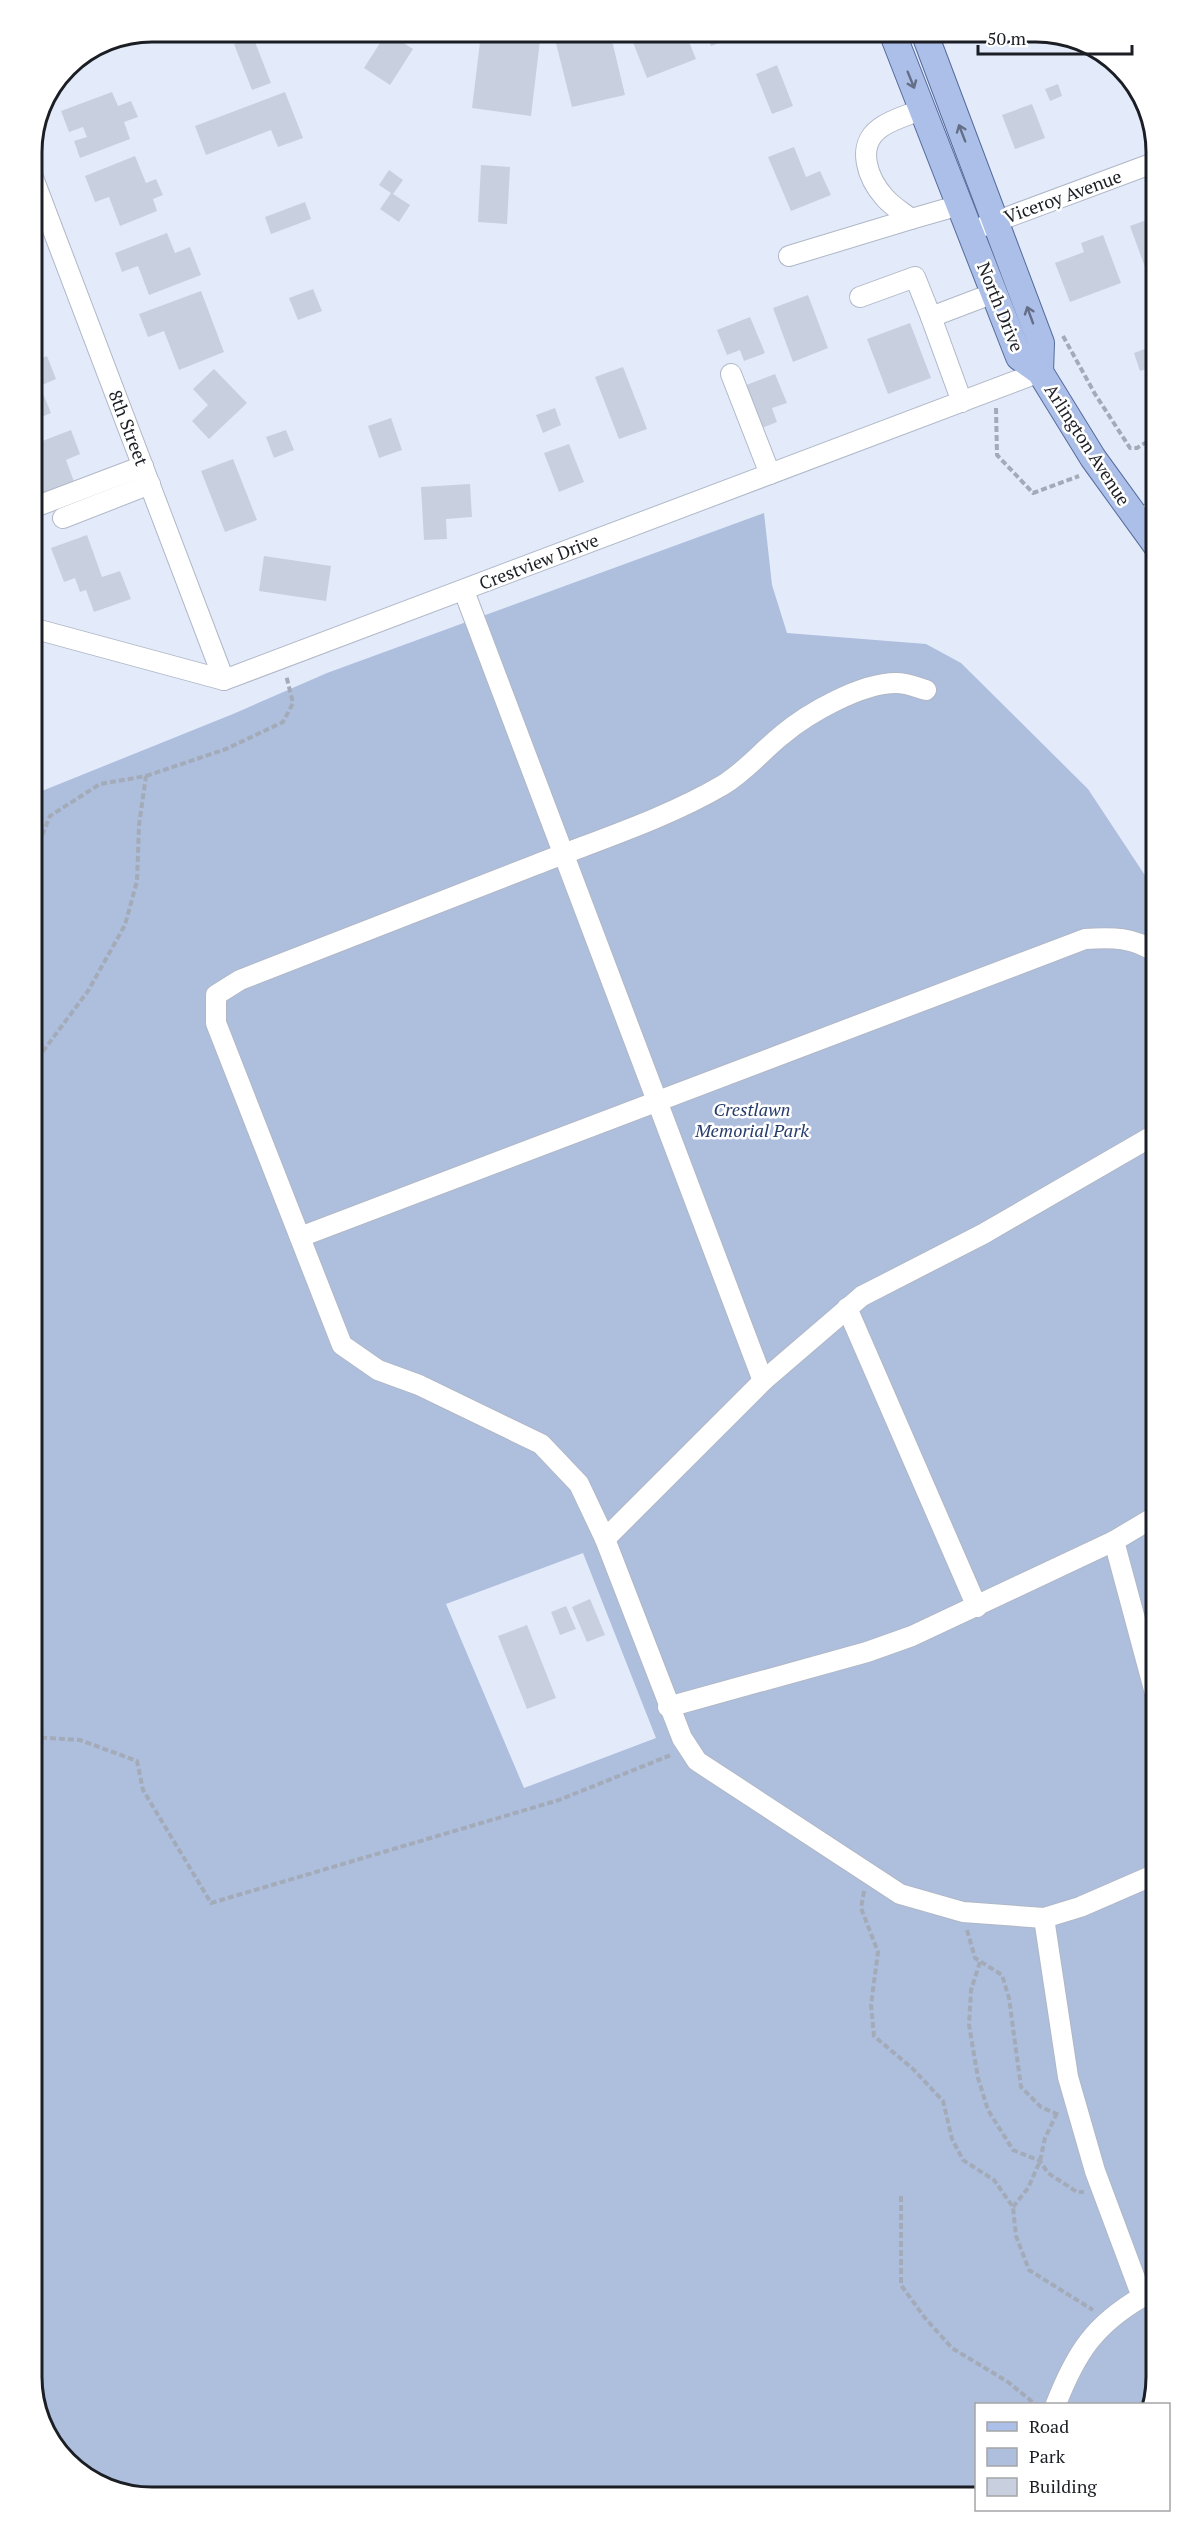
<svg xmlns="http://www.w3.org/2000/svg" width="1188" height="2529" font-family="'PT Serif',serif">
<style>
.green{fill:#aebedd;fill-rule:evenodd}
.building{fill:#c8d0df}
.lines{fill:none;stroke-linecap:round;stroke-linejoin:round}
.minor-casing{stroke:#b0b8c7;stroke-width:22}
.major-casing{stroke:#556b9b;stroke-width:28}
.path{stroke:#a4abb8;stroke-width:4;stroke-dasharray:6 3;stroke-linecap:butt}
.minor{stroke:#fff;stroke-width:20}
.major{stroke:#acbfe9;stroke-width:26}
.oneway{stroke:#646e86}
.labels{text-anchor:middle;stroke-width:5;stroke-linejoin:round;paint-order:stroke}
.street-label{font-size:18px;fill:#1b1e24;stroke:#fff}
.park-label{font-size:18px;font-style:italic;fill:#263c6b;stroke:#fff}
.rim{fill:none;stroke:#1b1e24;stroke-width:3}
</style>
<rect width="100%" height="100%" fill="#e3ebfb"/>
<path class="green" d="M764,513L772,585L787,633L926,644L961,663L1088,789L1156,892V2377L1148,2404H976V2497H145L85,2477L41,2423L32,2377V795L233,714L327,673ZM583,1553L656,1738L524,1788L446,1604Z"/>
<g class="building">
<polygon points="387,32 413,49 390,85 364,68"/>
<polygon points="515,32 541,32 531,116 472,108 481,34 515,38"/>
<polygon points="582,32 610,32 625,95 572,107 556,43 583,36"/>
<polygon points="629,32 685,32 696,59 647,78"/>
<polygon points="705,32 727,32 730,39 711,46"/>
<polygon points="253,37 271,83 252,90 234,44"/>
<polygon points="101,44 103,51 78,61 77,60"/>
<polygon points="777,65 793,106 772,114 756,74"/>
<polygon points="1058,84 1062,96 1050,101 1045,89"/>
<polygon points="112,92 118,106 131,101 138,117 124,122 130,139 80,158 74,141 87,137 83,127 69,132 61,111"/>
<polygon points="285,92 303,138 278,147 271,130 206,155 195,126"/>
<polygon points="1032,104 1045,138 1015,149 1002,115"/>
<polygon points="794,147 806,177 820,171 831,195 791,211 768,157"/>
<polygon points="135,156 146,183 156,179 163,195 153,199 157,211 120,226 109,197 95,202 85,176"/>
<polygon points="481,165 510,167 507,224 478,222"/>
<polygon points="389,170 403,180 393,194 410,205 399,222 380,209 391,193 379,185"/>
<polygon points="305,202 311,219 271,234 265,217"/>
<polygon points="1152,218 1156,231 1156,275 1149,278 1130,226"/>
<polygon points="167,233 175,253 190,247 201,275 149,295 138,266 122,272 115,253"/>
<polygon points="1103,235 1121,283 1070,302 1055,263 1084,252 1081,243"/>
<polygon points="313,289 322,311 298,320 289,298"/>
<polygon points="201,291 224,352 179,370 164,331 148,337 139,314"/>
<polygon points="808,295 828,348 793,362 773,308"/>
<polygon points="750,317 765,353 744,361 740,350 727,355 717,330"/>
<polygon points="910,323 931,378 888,394 867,339"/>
<polygon points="1153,346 1156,366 1140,371 1134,353"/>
<polygon points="47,356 56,379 40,386 51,413 32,421 32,362"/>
<polygon points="623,367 647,429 619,439 595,377"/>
<polygon points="214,369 247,403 209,439 192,421 208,405 193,389"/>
<polygon points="775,374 787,403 772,408 777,422 757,430 741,387"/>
<polygon points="555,408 561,425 543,433 536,415"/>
<polygon points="391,418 402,450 379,458 368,426"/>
<polygon points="71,430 80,454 66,460 76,487 32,504 32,474 34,473 32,466 32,445"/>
<polygon points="286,430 294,450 274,458 266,437"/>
<polygon points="569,444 584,482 559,492 544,453"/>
<polygon points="233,459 257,520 225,532 201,471"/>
<polygon points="470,484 472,517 446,519 447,539 424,540 421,487"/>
<polygon points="87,535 102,577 120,571 131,599 94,612 86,590 80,592 75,578 64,582 51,548"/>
<polygon points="264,556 331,566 326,601 259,591"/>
<polygon points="590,1599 605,1635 587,1642 572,1607"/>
<polygon points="566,1606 576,1629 560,1635 551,1612"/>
<polygon points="527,1625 556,1698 527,1709 498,1636"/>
</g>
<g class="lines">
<g class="minor-casing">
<g id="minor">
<path d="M923,109C909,115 892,119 880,128C855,146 868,179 885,198C892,206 902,212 911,219L960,205"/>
<polyline points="32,175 224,680"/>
<polyline points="984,226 1156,162"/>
<polyline points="789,256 911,219"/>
<polyline points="860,297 915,277 931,317"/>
<polyline points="731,374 770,474"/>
<polyline points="962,402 931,317 994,293"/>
<polyline points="32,508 143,466"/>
<polyline points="63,518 150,484"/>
<polyline points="1138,522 1156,509"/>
<polyline points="464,591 763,1381"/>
<polyline points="32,628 224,680 1040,372"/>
<path d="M926,690C916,687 907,683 896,683C861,683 808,713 782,735C762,751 746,771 723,785C665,819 598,840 535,865C437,903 338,942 240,980L216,995V1023L342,1345L378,1370L419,1385L541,1444L579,1484L605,1539L682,1738L697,1761L900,1894L963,1912L1044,1918"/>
<path d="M300,1237L1085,939C1111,937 1135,937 1156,953"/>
<polyline points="847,1308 977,1607"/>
<polyline points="605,1539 763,1381 862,1296 983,1234 1156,1134"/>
<polyline points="1114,1541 1156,1697"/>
<polyline points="668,1707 867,1652 912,1636 1114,1541 1156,1516"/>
<polyline points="1156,2291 1142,2297 1095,2171 1068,2077 1044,1918 1080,1907 1156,1874"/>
<path d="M1056,2404C1076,2353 1094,2325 1142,2297"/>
</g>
</g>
<g class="major-casing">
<g id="major">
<polyline points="892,32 1019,357 1040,372 1093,458 1156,545"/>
<polyline points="924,32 1041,343 1040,372"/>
</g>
</g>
<g class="path">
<polyline points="1063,336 1095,394 1130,448 1137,448 1156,436"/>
<polyline points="996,408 997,455 1033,493 1079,476"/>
<polyline points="146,776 226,749 283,722 293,703 286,675"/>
<polyline points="32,1066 88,991 125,925 137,881 139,825 146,776 100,784 50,816 32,860"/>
<polyline points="32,1737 80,1740 137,1761 143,1790 211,1903 559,1800 671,1755"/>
<polyline points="864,1891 861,1908 878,1952 871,2005 874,2036 913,2069 943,2101 952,2139 963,2160 994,2180 1013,2207 1016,2236 1029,2270 1093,2310"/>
<polyline points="967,1930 975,1958 1002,1975 1009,1998 1021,2087 1041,2107 1059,2115"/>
<polyline points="980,1962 971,1990 969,2025 978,2078 988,2110 1013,2150 1040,2161 1048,2173 1077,2192 1084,2192"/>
<polyline points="901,2196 901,2285 925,2318 952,2348 1008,2382 1035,2404"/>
<polyline points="1013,2207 1028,2188 1040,2161 1045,2138 1056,2115"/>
</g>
<use href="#minor" class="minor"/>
<use href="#major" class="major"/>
</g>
<defs><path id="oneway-shaft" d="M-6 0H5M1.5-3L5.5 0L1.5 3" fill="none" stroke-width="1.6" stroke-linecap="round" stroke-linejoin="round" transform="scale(1.5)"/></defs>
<g class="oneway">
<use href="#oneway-shaft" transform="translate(911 80) rotate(68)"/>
<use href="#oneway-shaft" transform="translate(962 133) rotate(-111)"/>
<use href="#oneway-shaft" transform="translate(1030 315) rotate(-110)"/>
</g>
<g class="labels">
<g class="street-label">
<text transform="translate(1063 197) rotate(-20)" y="6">Viceroy Avenue</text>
<text transform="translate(1000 307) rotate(68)" y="6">North Drive</text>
<text transform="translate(128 428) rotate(69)" y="6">8th Street</text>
<text transform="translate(1087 445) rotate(57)" y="6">Arlington Avenue</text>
<text transform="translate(539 562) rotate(-21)" y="6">Crestview Drive</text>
</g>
<g class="park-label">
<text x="752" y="1116">Crestlawn<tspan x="752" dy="21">Memorial Park</tspan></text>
</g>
</g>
<path d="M0 0H1188V2529H0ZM152 42H1036A110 110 0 0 1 1146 152V2377A110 110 0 0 1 1036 2487H152A110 110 0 0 1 42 2377V152A110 110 0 0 1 152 42Z" fill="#fff" fill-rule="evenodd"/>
<path class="rim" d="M152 42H1036A110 110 0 0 1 1146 152V2377A110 110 0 0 1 1036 2487H152A110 110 0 0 1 42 2377V152A110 110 0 0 1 152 42Z"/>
<rect x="975" y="2403" width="195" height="108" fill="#ffffff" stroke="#a4a5a7" stroke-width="1.5"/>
<rect x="987" y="2422" width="30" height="9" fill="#acbfe9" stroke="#a4a5a7" stroke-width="1.5"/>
<text x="1029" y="2433" font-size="18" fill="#1b1e24">Road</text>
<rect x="987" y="2448" width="30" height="18" fill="#aebedd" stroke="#a4a5a7" stroke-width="1.5"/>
<text x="1029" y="2463" font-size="18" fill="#1b1e24">Park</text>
<rect x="987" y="2478" width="30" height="18" fill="#c8d0df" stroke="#a4a5a7" stroke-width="1.5"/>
<text x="1029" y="2493" font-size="18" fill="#1b1e24">Building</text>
<path d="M978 45v9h154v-9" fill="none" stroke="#1b1e24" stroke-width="3"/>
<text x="987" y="45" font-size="18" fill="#1b1e24" stroke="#ffffff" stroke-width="4.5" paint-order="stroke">50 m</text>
</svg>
